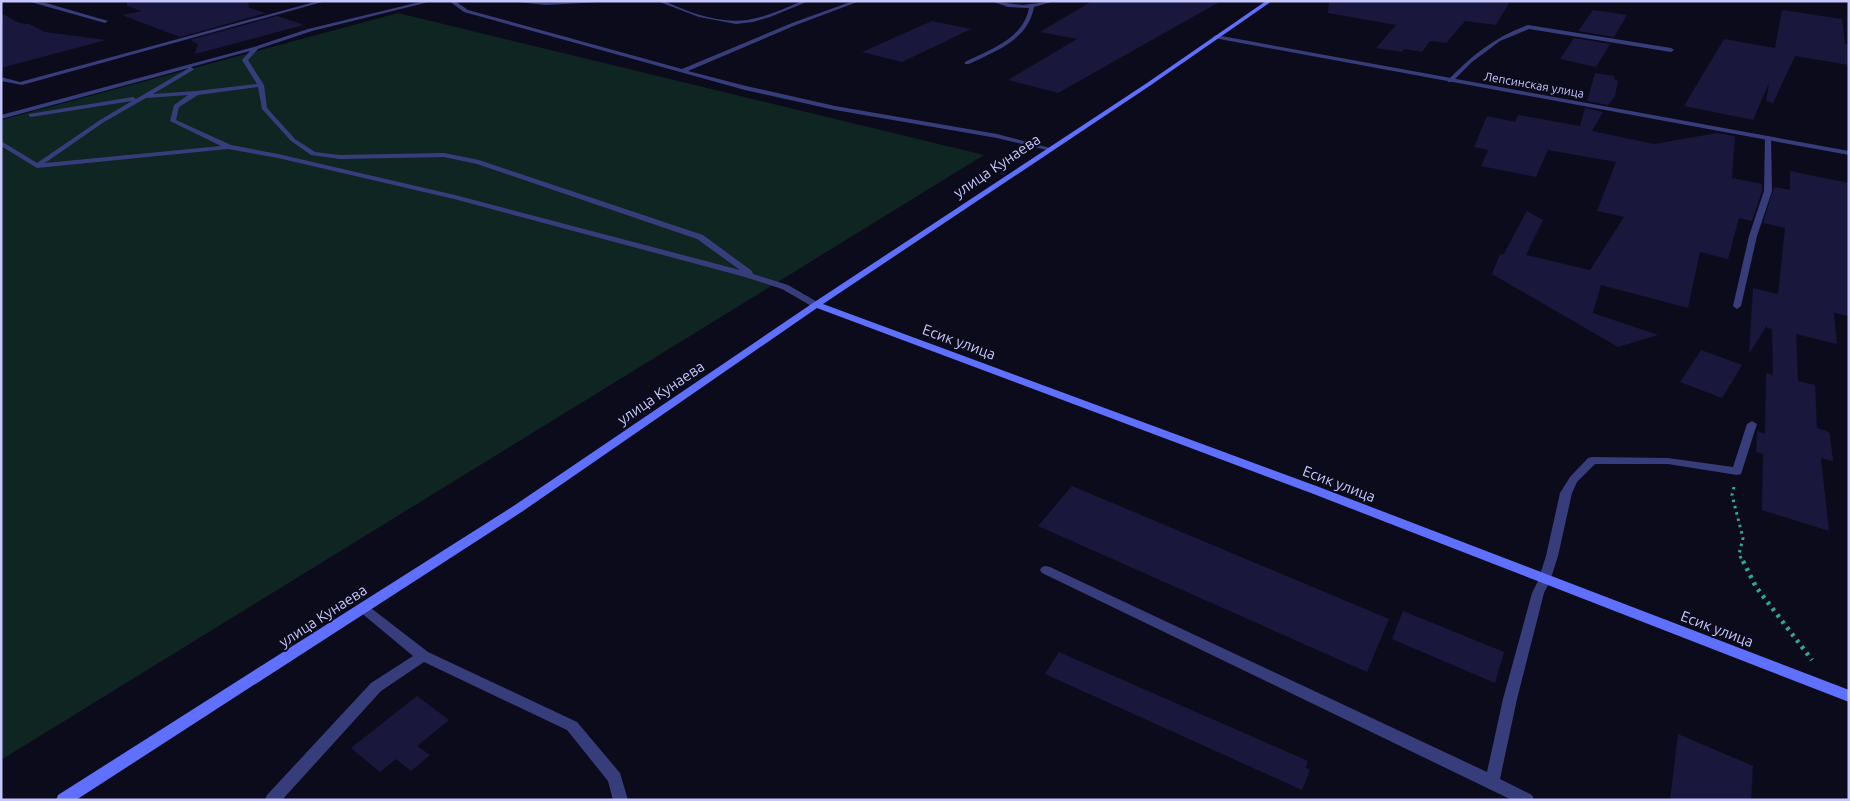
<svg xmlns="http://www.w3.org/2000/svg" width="1850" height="801" font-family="Ubuntu,sans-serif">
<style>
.green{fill:#0e2521}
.building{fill:#1a173c}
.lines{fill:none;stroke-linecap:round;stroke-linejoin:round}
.path-far1{stroke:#2dab92;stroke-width:3;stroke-dasharray:2.5 4;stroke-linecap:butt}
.path{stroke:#2dab92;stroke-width:4.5;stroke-dasharray:3 5;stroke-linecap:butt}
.lane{fill:#363d7a;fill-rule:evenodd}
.street{fill:#363d7a;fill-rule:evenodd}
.secondary{fill:#5e70fd;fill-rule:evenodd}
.labels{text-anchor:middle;stroke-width:4;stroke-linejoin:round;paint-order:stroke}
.far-street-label{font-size:12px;fill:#c6c7fe;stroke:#0c0b1b}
.street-label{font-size:15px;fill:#c6c7fe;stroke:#0c0b1b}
</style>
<rect width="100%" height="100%" fill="#0c0b1b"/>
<polygon class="green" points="398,13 984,155 1,760 1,120"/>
<g class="building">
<polygon points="127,1 248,1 249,8 266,13 180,37 122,15 142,11 127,6"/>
<polygon points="1092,1 1221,1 1058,93 1008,80 1077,39 1040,32"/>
<polygon points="1329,1 1510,1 1496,25 1465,21 1446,43 1430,41 1422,52 1404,49 1402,52 1376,48 1396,25 1328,13"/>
<polygon points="1593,10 1627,15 1614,37 1578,31"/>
<polygon points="1782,10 1842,19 1845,44 1849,44 1849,65 1795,56 1773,103 1766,101 1769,83 1753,120 1684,106 1724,39 1775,48"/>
<polygon points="1,13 19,23 29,24 45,32 106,40 1,68"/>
<polygon points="277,16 304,25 195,54 198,44 190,40"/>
<polygon points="932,21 971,29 902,62 862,52"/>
<polygon points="1574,38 1610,44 1596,67 1560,59"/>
<polygon points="1595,73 1615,76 1614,79 1618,81 1615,96 1608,105 1587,101"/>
<polygon points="1585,108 1603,112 1592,131 1654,144 1717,133 1735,136 1732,178 1762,184 1762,191 1752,221 1739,218 1728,259 1700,252 1688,308 1601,285 1593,313 1658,335 1618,347 1492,274 1500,254 1503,255 1527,211 1543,220 1526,255 1590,270 1624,217 1597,211 1616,162 1548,150 1536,177 1481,166 1488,150 1474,147 1487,116 1515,122 1518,115 1580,126"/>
<polygon points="1790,171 1849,183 1849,316 1834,313 1837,344 1796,334 1798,381 1815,385 1817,428 1827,431 1830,434 1833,461 1821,458 1829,531 1762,510 1763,454 1756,452 1757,431 1765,434 1766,373 1773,375 1772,329 1767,328 1767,325 1749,354 1753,288 1778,294 1785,228 1763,223 1774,187 1790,190"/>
<polygon points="1701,350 1742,365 1722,398 1680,382"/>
<polygon points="1072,486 1389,619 1367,672 1038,526"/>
<polygon points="1403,611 1504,652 1495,683 1392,639"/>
<polygon points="1059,652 1308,761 1306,768 1310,770 1302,790 1045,674"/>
<polygon points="417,696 449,720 417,746 430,755 411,771 396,759 380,772 351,748"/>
<polygon points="1678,734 1753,766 1751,800 1670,800"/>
</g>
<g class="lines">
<polyline class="path-far1" points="1734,487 1732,495 1743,538 1739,554 1743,562"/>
<polyline class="path" points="1743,561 1756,587 1812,660"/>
<g class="lane">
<polygon points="27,1 46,3 108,21 105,23"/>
<polygon points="318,1 326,1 22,85 1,81 1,77 20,82"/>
<path d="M424,1H433L312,31L258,49L248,60L264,85L267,108L295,139L315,152L340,155L444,153L479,160L703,235L752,271L753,274L788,285L819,303L820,305L819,307H813L782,289L745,277L454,199L278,158L228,149L37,168L1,146V141L37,163L100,120L132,101L31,117L29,116V114L133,97L136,99L189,68L1,119V115L254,47L308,29ZM250,51L242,60L257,84L196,91L153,94L193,70L194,69L191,67ZM258,87L262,109L291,141L311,155L340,159L444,157L477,164L697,239L740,270L455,195L278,154L231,145L176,120L179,107L198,95ZM188,95L174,105L170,121L221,146L45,163L104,122L146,98Z"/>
<polygon points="449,1 455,1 468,10 682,69 792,23 853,1 860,1 796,25 688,71 746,86 835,106 997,134 1054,149 1051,151 997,138 835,110 745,90 464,12"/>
<polygon points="508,1 619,1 546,5"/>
<path d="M657,1H664C688,12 719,24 747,20C766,17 784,9 802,1H809L770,17L753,22L736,24L699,17Z"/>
<path d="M991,1L1023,5L1055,1L1034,7C1028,40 996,51 969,64H965V62C991,49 1023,39 1029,8L1008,7Z"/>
<path d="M1528,25L1671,48L1674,50L1671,52L1529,29L1500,41L1472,62L1452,82H1448V80C1472,55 1495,37 1528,25Z"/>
<polygon points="1768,136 1771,138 1772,191 1757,236 1741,306 1737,309 1733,306 1749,236 1764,191 1765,138"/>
<polygon points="1752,421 1757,424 1741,474 1737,475 1668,464 1595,464 1577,482 1572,493 1558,556 1550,581 1544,593 1517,699 1500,779 1532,795 1534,800 1512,800 1042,573 1040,570 1042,567 1046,566 1050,567 1487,772 1503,699 1532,593 1538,581 1546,556 1560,493 1570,477 1588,458 1592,457 1668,458 1733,467 1747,424"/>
<polygon points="363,603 367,605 428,652 577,722 620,773 628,800 613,800 608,781 567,730 424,662 381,691 282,800 265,800 267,795 371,683 413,656 359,611 357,608 359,605"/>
</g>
<polygon class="street" points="1216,35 1849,151 1849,155 1214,38 1213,37"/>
<polygon class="secondary" points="1266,1 1272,1 1151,85 823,304 1319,487 1849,690 1849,702 1311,493 817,308 523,511 76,800 56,800 58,795 515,505 813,303 1147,83"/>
</g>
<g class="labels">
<g class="far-street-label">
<text transform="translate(1534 85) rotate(10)" y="4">Лепсинская улица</text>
</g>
<g class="street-label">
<text transform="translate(997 166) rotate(-34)" y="5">улица Кунаева</text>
<text transform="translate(959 342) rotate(20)" y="5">Есик улица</text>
<text transform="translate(661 393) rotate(-34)" y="5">улица Кунаева</text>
<text transform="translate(1339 484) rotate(21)" y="5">Есик улица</text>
<text transform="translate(323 616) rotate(-33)" y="5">улица Кунаева</text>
<text transform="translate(1717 629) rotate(21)" y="5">Есик улица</text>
</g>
</g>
<rect width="1850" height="801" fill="none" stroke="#c6c7fe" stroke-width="5"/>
</svg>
